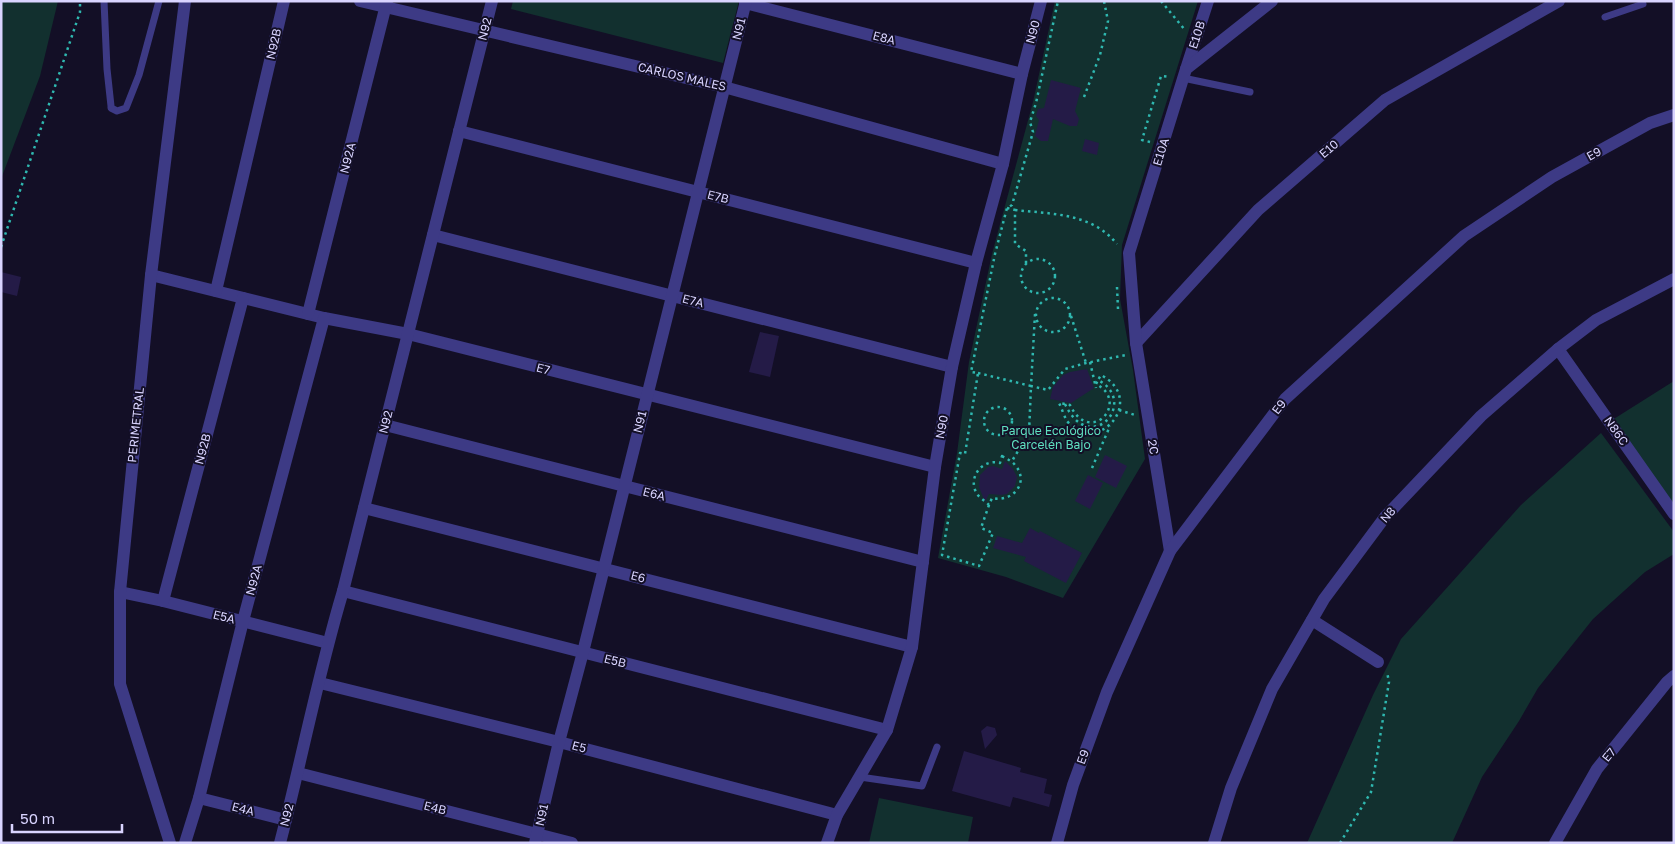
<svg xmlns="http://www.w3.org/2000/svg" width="1675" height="844" font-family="'Golos Text',sans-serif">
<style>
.green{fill:#12302f}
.building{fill:#241b47}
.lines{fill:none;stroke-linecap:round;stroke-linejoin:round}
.path{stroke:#2fb8b0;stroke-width:2.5;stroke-dasharray:2.5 4;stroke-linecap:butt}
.service{stroke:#3d3a85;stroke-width:7}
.minor{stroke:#3d3a85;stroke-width:12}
.labels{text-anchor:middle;stroke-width:4;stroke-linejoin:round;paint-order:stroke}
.street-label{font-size:12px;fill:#d9d4ff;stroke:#130f26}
.park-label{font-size:12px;fill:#5fe0c0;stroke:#130f26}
</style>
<rect width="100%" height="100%" fill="#130f26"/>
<g class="green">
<polygon points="1,1 58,1 40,76 1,179"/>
<polygon points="513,1 739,1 723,63 511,9"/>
<polygon points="1055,1 1198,1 1122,245 1120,299 1133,370 1145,459 1063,598 1006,577 938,558 957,453 969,362 992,254 1033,102"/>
<polygon points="1674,381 1674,514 1609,422"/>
<polygon points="1601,433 1674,532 1674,554 1645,572 1593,619 1538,688 1519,721 1482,777 1452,843 1307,843 1373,695 1401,639 1521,505"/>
<polygon points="879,798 973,817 968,843 869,843"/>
</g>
<g class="building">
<polygon points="1051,80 1081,88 1075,111 1079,119 1077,126 1070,126 1053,119 1048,141 1041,141 1035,136 1039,120 1036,116 1038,109 1044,108"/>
<polygon points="1085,139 1099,143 1097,155 1082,151"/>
<polygon points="1,272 21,277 17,296 1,292"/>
<polygon points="760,332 779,336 770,377 749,372"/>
<polygon points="1087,369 1094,388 1071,403 1050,399 1053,387 1063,375 1070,372"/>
<polygon points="1105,455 1127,466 1116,488 1095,477"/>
<polygon points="1005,461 1013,469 1017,477 1015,486 1007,494 1001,495 989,494 985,502 979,487 980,475 988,467 993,466 1002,469"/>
<polygon points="1088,475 1103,483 1090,509 1075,501"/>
<polygon points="1030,528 1039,533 1040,531 1082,553 1066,583 1024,561 1026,557 993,548 997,536 1022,543"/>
<polygon points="987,726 995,728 997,735 985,749 981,731"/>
<polygon points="964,751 1021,768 1020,772 1047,779 1044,793 1052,795 1049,807 1013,797 1010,807 952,791"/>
</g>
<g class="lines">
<g class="path">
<polyline points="1161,1 1185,30"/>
<polyline points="1084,97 1100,55 1108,21 1104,1"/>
<polyline points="1150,142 1142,140 1161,76 1170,77"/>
<polyline points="1007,208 1015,210 1015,244 1026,251 1026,263"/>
<path d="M1015,210C1052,214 1092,213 1117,244"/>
<polyline points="1,247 80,12 80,1"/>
<circle cx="1038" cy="276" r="17"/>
<polyline points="1117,287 1118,309"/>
<circle cx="1053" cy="315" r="17"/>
<polyline points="1035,314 1031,386 1048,390 1065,369 1086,363 1126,355"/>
<polyline points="1071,316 1086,363"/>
<polyline points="1090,362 1096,388"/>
<polyline points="978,373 1031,386 1029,433 1012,461"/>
<path d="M1065,404C1090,458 1140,402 1098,380L1101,375C1148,400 1097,458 1067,421C1064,416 1062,409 1059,403L1070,405C1090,447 1131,402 1096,384L1098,380"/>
<circle cx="998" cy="421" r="14"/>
<polyline points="1119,410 1135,415"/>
<path d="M1002,456C1007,459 1012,461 1015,465C1030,482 1013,503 992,498L989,505C985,501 980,498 977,494C967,478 982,458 1000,463Z"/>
<polyline points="1092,468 1110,426"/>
<polyline points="989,505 981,528 993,533 979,566 942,555 960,453 965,454 978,373 971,372 995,254 1007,208 1012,205 1033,132 1030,122 1036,103 1058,1"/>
<polyline points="1340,843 1371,792 1389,682 1387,672"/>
</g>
<g class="service">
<polyline points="104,1 107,69 111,106 111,108 117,111 126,108 139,75 159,1"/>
<polyline points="1605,17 1643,4 1642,1"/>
<polyline points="1183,78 1250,92"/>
<polyline points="860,777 922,786 937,747"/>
</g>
<g class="minor">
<polyline points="360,1 724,87 1003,164"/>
<polyline points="745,3 1022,74"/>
<polyline points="1186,69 1208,1"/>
<polyline points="459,131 976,263"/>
<polyline points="433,235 952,367"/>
<polyline points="151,275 324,318 408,334 935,467"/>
<polyline points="216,291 284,1"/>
<polyline points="308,314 387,1"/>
<polyline points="1136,343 1258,210 1385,100 1559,1"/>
<polyline points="1558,349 1674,514"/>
<polyline points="385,425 923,562"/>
<polyline points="364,508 912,647"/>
<polyline points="1170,551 1136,343 1129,253 1186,69 1272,1"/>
<polyline points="343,591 887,730"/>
<polyline points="120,592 163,601 328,643"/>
<polyline points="163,601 243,298"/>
<polyline points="1312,620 1378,662"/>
<polyline points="320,683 559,742 837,815"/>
<polyline points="298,773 572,843"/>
<polyline points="199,798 286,820"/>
<polyline points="170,843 120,684 120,592 151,275 185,1"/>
<polyline points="185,843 199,798 243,621 324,318"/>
<path d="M280,843C302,759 318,674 343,591L492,1"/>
<polyline points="535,843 559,742 583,652 746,1"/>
<polyline points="827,843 837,815 887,730 912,647 935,467 952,367 976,263 1003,164 1022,74 1041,1"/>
<polyline points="1057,843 1073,785 1107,692 1170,551 1285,399 1464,236 1552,177 1650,123 1674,115"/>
<polyline points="1214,843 1231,788 1272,689 1324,599 1385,517 1481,416 1558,349 1596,320 1674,279"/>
<polyline points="1555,843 1597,769 1667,682 1674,676"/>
</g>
</g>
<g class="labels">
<g class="street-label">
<text transform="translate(485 29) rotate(-76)" y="4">N92</text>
<text transform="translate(739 29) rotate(-76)" y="4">N91</text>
<text transform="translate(1033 32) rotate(-75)" y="4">N90</text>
<text transform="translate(1197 35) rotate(-72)" y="4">E10B</text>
<text transform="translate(884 38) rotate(14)" y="4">E8A</text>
<text transform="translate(274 44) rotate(-77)" y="4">N92B</text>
<text transform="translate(682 77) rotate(13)" y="4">CARLOS MALES</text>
<text transform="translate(1329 149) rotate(-41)" y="4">E10</text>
<text transform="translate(1161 152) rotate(-73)" y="4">E10A</text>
<text transform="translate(1594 154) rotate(-29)" y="4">E9</text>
<text transform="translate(348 158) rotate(-76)" y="4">N92A</text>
<text transform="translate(718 197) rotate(14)" y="4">E7B</text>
<text transform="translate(693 301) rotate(14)" y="4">E7A</text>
<text transform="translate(543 369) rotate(14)" y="4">E7</text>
<text transform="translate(1279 407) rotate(-52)" y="4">E9</text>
<text transform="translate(386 422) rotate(-76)" y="4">N92</text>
<text transform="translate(640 422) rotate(-76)" y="4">N91</text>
<text transform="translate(136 425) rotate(-84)" y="4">PERIMETRAL</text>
<text transform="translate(942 427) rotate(-80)" y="4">N90</text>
<text transform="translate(1616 431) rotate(55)" y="4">N86C</text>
<text transform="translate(1153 447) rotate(81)" y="4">2C</text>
<text transform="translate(203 449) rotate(-75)" y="4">N92B</text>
<text transform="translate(654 494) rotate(14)" y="4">E6A</text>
<text transform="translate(1388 515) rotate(-49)" y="4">N8</text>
<text transform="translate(638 577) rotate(14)" y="4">E6</text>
<text transform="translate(254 580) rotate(-75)" y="4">N92A</text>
<text transform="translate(224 617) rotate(14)" y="4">E5A</text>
<text transform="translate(615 661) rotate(14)" y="4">E5B</text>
<text transform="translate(579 747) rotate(15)" y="4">E5</text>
<text transform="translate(1609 755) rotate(-51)" y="4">E7</text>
<text transform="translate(1083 757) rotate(-70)" y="4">E9</text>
<text transform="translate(435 808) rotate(14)" y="4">E4B</text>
<text transform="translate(243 809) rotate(14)" y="4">E4A</text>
<text transform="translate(287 815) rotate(-76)" y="4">N92</text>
<text transform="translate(542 815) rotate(-77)" y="4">N91</text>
</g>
<g class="park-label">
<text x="1051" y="435">Parque Ecológico<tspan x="1051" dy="14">Carcelén Bajo</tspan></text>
</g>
</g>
<rect width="1675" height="844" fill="none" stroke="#d9d4ff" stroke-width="5"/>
<path d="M12 824v8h110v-8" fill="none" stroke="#d9d4ff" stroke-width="2.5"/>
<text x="20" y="824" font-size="15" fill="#d9d4ff" stroke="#130f26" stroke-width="4" paint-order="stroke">50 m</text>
</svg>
